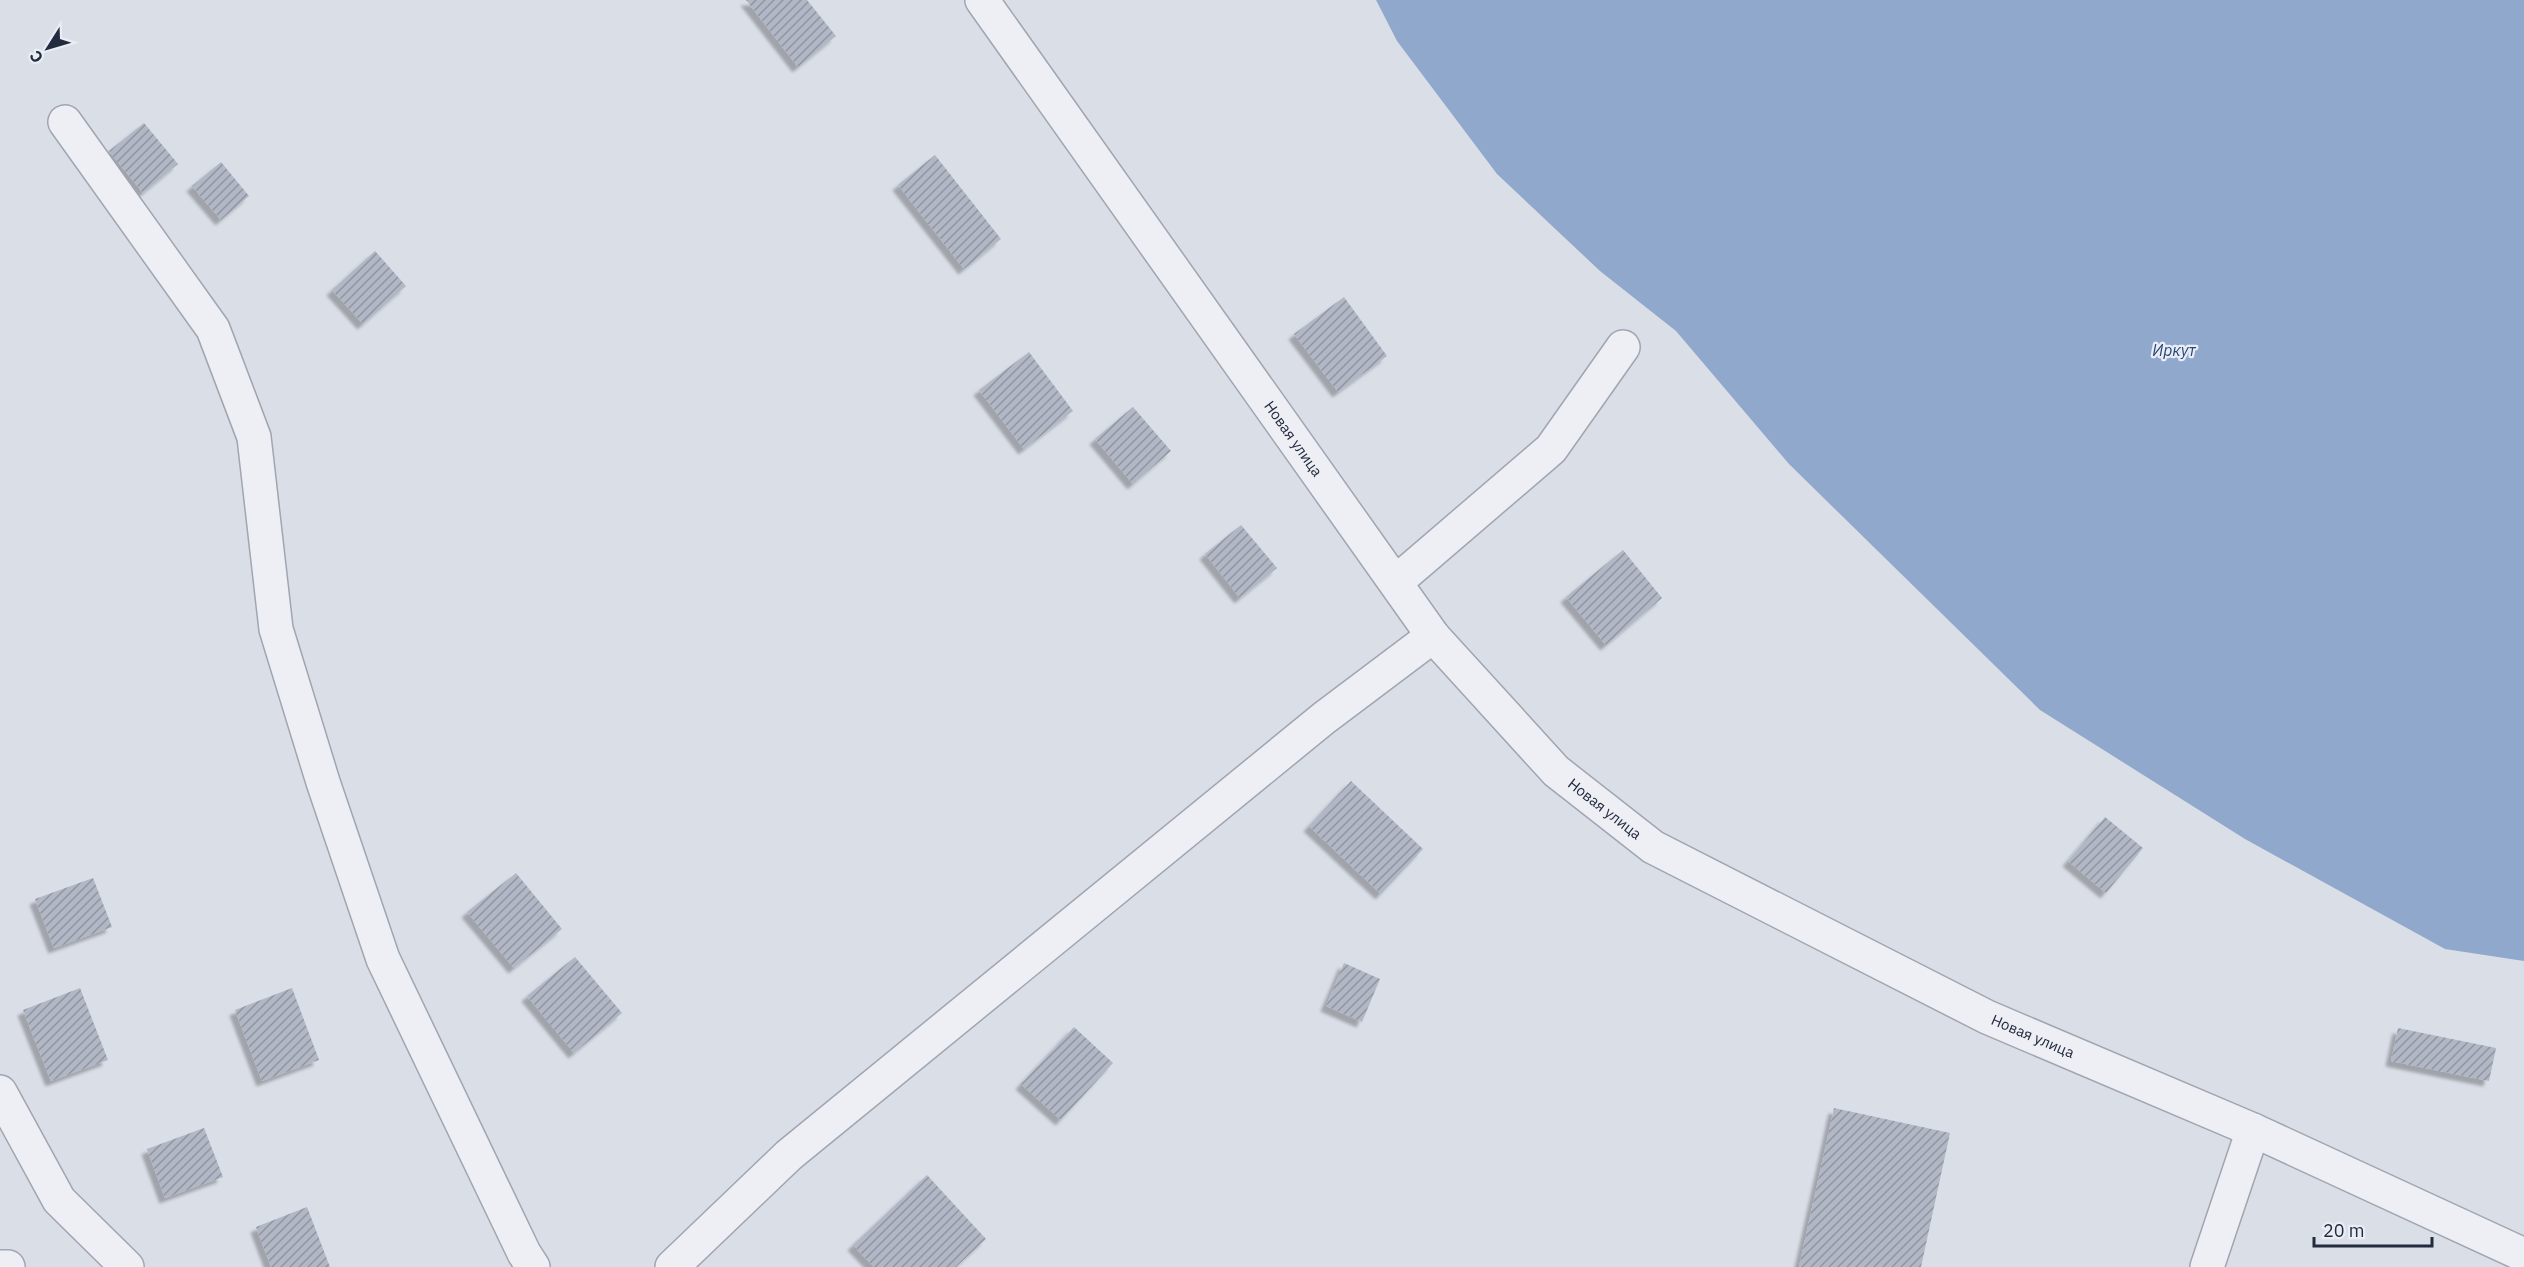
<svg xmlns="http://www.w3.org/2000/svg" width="2524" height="1267" font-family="'IBM Plex Sans',sans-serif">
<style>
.water{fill:#90a8cc}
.building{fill:url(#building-hatch);filter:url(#shadow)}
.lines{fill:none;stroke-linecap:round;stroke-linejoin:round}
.minor-casing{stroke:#9fa5b1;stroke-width:36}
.minor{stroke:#edeff5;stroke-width:33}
.labels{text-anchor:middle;stroke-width:4.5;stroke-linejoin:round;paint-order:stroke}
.street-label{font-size:15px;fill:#232b3e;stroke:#e9edf5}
.water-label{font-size:16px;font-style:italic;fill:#294576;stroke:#e9edf5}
</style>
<defs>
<pattern id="building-hatch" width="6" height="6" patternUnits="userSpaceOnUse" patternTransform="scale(1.5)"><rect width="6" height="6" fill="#b1b7c4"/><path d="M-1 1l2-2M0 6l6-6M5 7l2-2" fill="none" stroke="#9095a1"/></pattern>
<filter id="shadow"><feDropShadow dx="-5.5" dy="5.5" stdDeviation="1.5" flood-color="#0004"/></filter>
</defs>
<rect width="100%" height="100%" fill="#dadee7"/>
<polygon class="water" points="1376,0 2524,0 2524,961 2445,949 2245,839 2040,710 1789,464 1676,331 1600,271 1497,174 1397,41"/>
<g class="building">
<polygon points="746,0 807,0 836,36 798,67"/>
<polygon points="144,123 178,164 143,193 109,151"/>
<polygon points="935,155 1001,239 964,269 898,185"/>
<polygon points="221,162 249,196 221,220 192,186"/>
<polygon points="375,251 406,286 363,324 332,290"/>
<polygon points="1344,297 1387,356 1338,392 1294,334"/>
<polygon points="1029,352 1073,411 1024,449 979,390"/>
<polygon points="1133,407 1171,451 1133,484 1095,439"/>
<polygon points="1241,525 1277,568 1240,598 1205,554"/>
<polygon points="1623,550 1662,598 1606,645 1566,597"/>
<polygon points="1351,781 1423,849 1381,894 1309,826"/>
<polygon points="2105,817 2143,848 2106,893 2068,861"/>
<polygon points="516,873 562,929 514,968 467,912"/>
<polygon points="93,878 112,927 54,948 35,899"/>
<polygon points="575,957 622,1013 574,1053 527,996"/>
<polygon points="1344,963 1380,979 1362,1022 1326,1006"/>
<polygon points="80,988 108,1060 51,1081 23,1010"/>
<polygon points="292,988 319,1060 262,1081 235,1010"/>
<polygon points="1074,1027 1113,1063 1061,1120 1021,1084"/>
<polygon points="2398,1028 2496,1048 2489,1081 2391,1061"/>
<polygon points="1834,1108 1950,1133 1921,1267 1799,1267"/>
<polygon points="204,1128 223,1177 165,1198 147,1149"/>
<polygon points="927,1175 986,1239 956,1267 874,1267 853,1245"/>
<polygon points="307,1207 330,1267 271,1267 256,1227"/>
</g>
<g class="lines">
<g class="minor-casing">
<g id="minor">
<path id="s1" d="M982,0L1433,636L1556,771L1653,847L1987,1017L2253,1130L2524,1255"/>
<polyline points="65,122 213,329 254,437 276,629 323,782 383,959 524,1253 533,1267"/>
<polyline points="1396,582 1551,449 1623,347"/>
<polyline points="0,1092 59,1200 127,1267"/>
<polyline points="0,1267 8,1267"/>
<polyline points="672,1267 789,1155 1324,718 1433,636"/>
<polyline points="2207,1267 2253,1130"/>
</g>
</g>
<use href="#minor" class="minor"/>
</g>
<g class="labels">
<g class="street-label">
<text dy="5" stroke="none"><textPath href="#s1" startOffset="538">Новая улица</textPath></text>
<text dy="5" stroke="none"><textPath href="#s1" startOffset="1024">Новая улица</textPath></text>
<text dy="5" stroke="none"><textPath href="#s1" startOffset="1510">Новая улица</textPath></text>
</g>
<g class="water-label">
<text x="2174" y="356">Иркут</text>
</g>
</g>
<g transform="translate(48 48) rotate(233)" stroke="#e9edf5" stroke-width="4.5" paint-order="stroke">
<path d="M0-4.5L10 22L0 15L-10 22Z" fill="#232b3e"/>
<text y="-9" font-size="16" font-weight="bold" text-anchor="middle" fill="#232b3e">С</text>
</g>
<path d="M2314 1237v9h118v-9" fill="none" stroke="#232b3e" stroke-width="3"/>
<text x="2323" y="1237" font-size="18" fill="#232b3e" stroke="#e9edf5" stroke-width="4.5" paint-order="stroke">20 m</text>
</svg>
